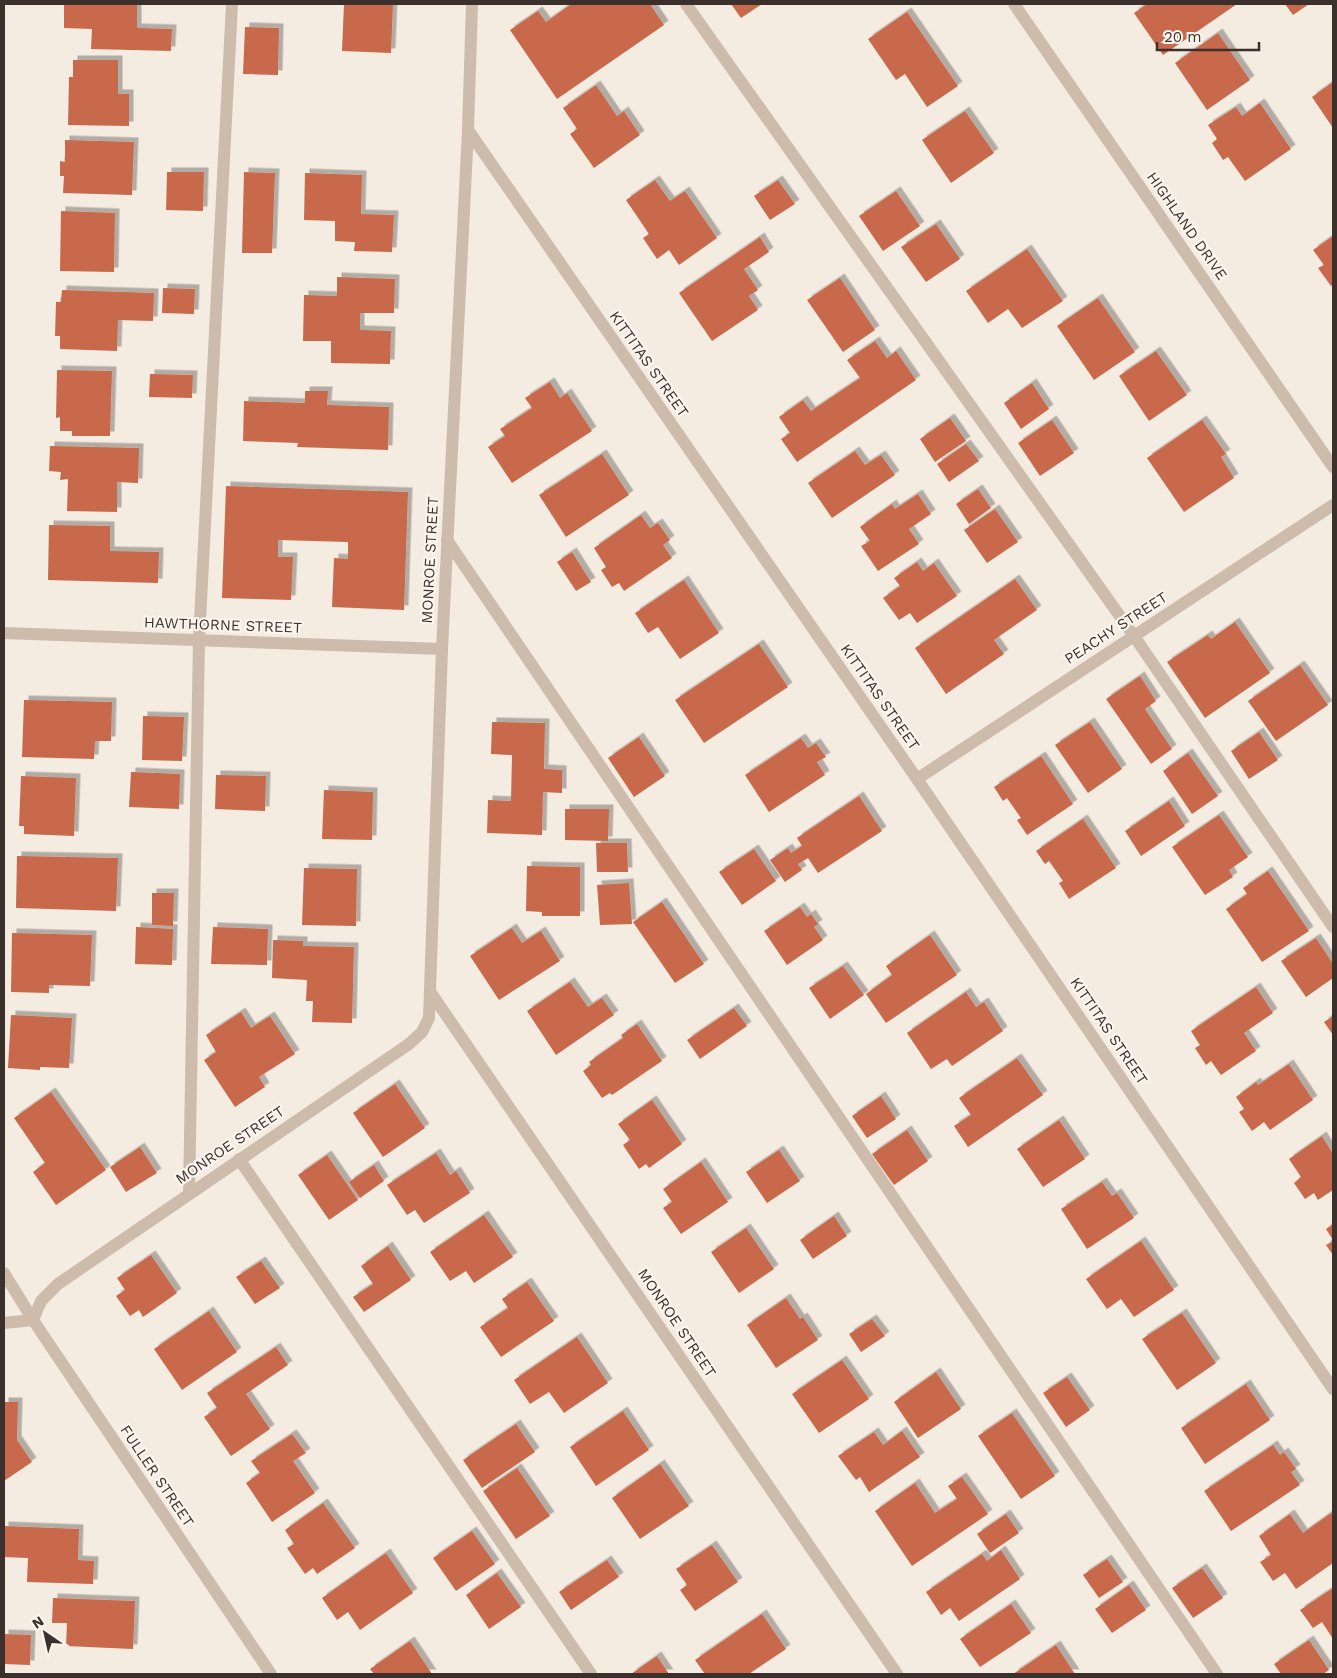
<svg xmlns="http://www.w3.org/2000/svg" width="1337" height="1678" font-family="'Work Sans',sans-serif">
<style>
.building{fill:#c8694b;filter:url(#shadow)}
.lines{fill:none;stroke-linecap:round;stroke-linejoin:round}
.minor{stroke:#cdbbac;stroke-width:12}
.labels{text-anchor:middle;stroke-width:4.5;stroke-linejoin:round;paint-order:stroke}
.street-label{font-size:15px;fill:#3b302b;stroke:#fbf5ee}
</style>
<defs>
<filter id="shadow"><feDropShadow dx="4.5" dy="-4.5" stdDeviation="0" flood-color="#0004"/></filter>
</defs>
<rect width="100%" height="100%" fill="#f4ebe1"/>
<g class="building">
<polygon points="64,4 137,4 137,28 172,29 171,51 91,49 92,29 64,28"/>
<polygon points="344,4 393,4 391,53 342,51"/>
<polygon points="570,4 650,4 664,25 557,99 510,30 538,11 546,22 570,5"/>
<polygon points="731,4 762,4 741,18"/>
<polygon points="1147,4 1237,4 1163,55 1134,13"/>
<polygon points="1285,4 1309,4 1293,15"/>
<polygon points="907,12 958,86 927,107 905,74 896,80 868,39"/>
<polygon points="245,27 279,28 278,75 243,74"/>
<polygon points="1218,33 1250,80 1207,110 1175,63"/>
<polygon points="73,60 118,60 118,94 129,94 129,126 68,125 69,77 73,77"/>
<polygon points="1333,82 1333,128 1312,97"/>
<polygon points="596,85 617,116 624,111 640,135 594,168 570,134 577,129 563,108"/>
<polygon points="1260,103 1291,149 1245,181 1228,157 1223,160 1212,143 1217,139 1208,125 1236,107 1242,116"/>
<polygon points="965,111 994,153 951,183 922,140"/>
<polygon points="65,140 134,142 132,195 63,193 64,176 60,176 60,161 65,162"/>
<polygon points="167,172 204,172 203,211 166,210"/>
<polygon points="244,172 275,173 272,253 242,253"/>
<polygon points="305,173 362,175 361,214 394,215 392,252 354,251 355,242 335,241 335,221 304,220"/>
<polygon points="655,180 670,201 685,191 717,238 679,265 669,250 657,259 643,238 649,234 626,200"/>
<polygon points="778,180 795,204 770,220 754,196"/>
<polygon points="896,191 920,226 883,251 859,216"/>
<polygon points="61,211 115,213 114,272 60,271"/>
<polygon points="936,224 960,259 926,282 901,247"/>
<polygon points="1333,236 1333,284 1331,286 1318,268 1324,265 1313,250"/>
<polygon points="760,237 769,252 744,269 758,290 749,296 758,310 712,341 679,293"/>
<polygon points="1027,249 1063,301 1022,328 1008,309 988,323 966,291"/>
<polygon points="337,277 395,279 394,313 360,313 360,330 391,331 390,364 331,363 331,341 303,341 304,295 337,296"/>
<polygon points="840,278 875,330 843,352 807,300"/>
<polygon points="163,288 195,289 194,314 162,313"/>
<polygon points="62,290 154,293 153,321 118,320 117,351 60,349 60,336 55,336 56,302 61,302"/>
<polygon points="1098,298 1135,352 1094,380 1057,326"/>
<polygon points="875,341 887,358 896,351 916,380 797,462 781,439 790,433 779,417 803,400 811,411 860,378 847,360"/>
<polygon points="1156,351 1187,395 1149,421 1119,376"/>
<polygon points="57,370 112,371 110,436 72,436 72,431 60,431 60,417 56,418"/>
<polygon points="150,374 193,375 192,398 149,397"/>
<polygon points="550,382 560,398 567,393 592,431 512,483 488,447 505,436 500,429 532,408 525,398"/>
<polygon points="1032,383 1049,409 1021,429 1004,403"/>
<polygon points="305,391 328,391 327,405 389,407 388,450 297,447 298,443 243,441 244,401 305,403"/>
<polygon points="950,418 966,441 935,462 920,439"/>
<polygon points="1052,420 1074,453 1040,476 1018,443"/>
<polygon points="1202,420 1226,454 1221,457 1234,478 1184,512 1147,458"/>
<polygon points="966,444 979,461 949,482 937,464"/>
<polygon points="50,446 139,448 138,483 117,482 117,512 67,511 68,479 60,480 61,472 49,471"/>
<polygon points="855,451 865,465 881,455 895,475 832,518 808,483"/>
<polygon points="602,454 629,495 566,537 539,495"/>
<polygon points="226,486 408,492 404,610 332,607 334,558 348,559 348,542 278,540 278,557 293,557 291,600 222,598"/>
<polygon points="978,489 991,508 969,524 956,504"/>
<polygon points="918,494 931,514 909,529 919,544 878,571 861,546 870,541 860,527 892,504 895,509"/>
<polygon points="995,509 1018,542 987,563 964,530"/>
<polygon points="641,515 650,528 658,523 670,540 663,545 672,558 624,591 619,583 612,587 601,570 606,567 594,548"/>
<polygon points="49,525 110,526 110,551 159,552 158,583 48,580"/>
<polygon points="572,552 591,582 576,591 557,562"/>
<polygon points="917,562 923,571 934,563 957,596 917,623 910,613 899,620 883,598 900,586 894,578"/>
<polygon points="1015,579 1037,610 994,640 1004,654 946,694 915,648"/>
<polygon points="684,580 719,633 680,659 658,627 648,633 635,613"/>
<polygon points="1235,622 1270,673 1205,718 1167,662 1208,635 1211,639"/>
<polygon points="759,644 788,687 704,743 675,700"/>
<polygon points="1300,665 1328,705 1276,741 1248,701"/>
<polygon points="1140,676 1156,701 1145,709 1172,749 1151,764 1106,699"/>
<polygon points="24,700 112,702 111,741 95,741 94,759 22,757"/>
<polygon points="143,716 184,717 182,761 142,760"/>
<polygon points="492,722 545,723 544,769 562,770 562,793 543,792 542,835 487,833 488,800 511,801 512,755 491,754"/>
<polygon points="1090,722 1122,769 1088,793 1055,745"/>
<polygon points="1259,732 1278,760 1249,779 1231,751"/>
<polygon points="639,737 665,776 634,797 608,758"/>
<polygon points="801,738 808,748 816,743 826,757 817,762 825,775 769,812 745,775"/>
<polygon points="1188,753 1218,796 1192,814 1163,771"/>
<polygon points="1041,756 1073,804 1027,835 1017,820 1021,818 1007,798 1003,801 994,787"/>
<polygon points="131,772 180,774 179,809 129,807"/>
<polygon points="216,775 266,776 265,811 215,809"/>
<polygon points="21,776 76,778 74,836 24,834 24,826 19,826"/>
<polygon points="324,790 373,792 372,840 322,839"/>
<polygon points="859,796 882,831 818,873 808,858 798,864 802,870 785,882 770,860 788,848 791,853 802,846 797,838"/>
<polygon points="1169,801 1185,826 1141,856 1125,831"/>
<polygon points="565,809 609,809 608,841 565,840"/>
<polygon points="1219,815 1248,857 1229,870 1233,877 1205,895 1172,847"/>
<polygon points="1083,819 1116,868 1069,899 1059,883 1063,881 1049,861 1045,864 1036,851"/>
<polygon points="596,843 627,843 628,872 597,872"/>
<polygon points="754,849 776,881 742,905 719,872"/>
<polygon points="17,856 118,858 116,911 16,908"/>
<polygon points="527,866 580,867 580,916 542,916 542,912 526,911"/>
<polygon points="304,868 357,869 356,926 302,925"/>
<polygon points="1268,871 1309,931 1262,962 1226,909 1247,894 1243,888"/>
<polygon points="629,883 632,924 600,925 597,885"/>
<polygon points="152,893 174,893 173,926 152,925"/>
<polygon points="662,902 704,964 675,983 633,922"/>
<polygon points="800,907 807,917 811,914 818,924 814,927 823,940 787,965 764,931"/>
<polygon points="136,927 173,929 172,965 135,964"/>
<polygon points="213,927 268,929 267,965 211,964"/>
<polygon points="512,928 522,943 541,931 560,961 499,1000 470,956"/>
<polygon points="12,933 92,935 90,986 49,985 49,993 11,992"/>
<polygon points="930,935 957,975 886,1023 866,994 892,975 886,966"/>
<polygon points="1316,938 1333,964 1333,978 1306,997 1281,961"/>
<polygon points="273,940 303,941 303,946 354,947 352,1023 312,1022 313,1001 306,1001 307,980 272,978"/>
<polygon points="843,966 864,995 830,1019 809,988"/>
<polygon points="570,982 588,1007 602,998 614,1015 556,1055 527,1011"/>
<polygon points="1256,987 1273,1013 1244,1033 1256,1051 1221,1075 1211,1061 1206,1065 1195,1048 1200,1045 1191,1031"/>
<polygon points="966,992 976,1007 984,1002 1003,1031 952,1066 947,1059 931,1069 907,1033"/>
<polygon points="734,1008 747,1026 700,1059 687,1040"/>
<polygon points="241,1012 251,1028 270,1016 295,1054 259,1077 265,1087 235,1107 204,1060 216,1052 206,1035"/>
<polygon points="11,1015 72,1018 69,1068 40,1067 40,1070 8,1068"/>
<polygon points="1333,1016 1333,1035 1324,1022"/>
<polygon points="637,1024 662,1061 612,1095 610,1093 602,1098 583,1071 591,1065 589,1062 623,1038 621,1035"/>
<polygon points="1017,1058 1043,1095 968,1147 954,1126 971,1115 959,1098"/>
<polygon points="1289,1064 1313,1100 1270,1130 1264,1122 1252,1131 1239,1112 1244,1109 1236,1097 1256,1082 1258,1085"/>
<polygon points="395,1084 425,1128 383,1157 353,1113"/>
<polygon points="51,1092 106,1170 56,1205 33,1172 45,1163 14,1118"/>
<polygon points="881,1096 896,1119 867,1138 852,1116"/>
<polygon points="652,1100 682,1144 649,1168 646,1164 639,1169 623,1145 630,1140 618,1124"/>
<polygon points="1059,1120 1085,1159 1043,1187 1017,1149"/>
<polygon points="907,1130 928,1161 894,1185 872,1154"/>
<polygon points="1322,1136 1333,1154 1333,1190 1318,1200 1314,1193 1305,1199 1294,1183 1301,1177 1289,1159"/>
<polygon points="140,1147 157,1173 126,1192 110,1167"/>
<polygon points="779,1150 800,1181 767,1203 746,1172"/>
<polygon points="436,1153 450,1175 456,1171 470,1193 424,1223 415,1210 407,1215 387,1185"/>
<polygon points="327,1155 358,1200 329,1220 298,1175"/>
<polygon points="701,1162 728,1202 681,1234 663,1208 672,1202 663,1189"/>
<polygon points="374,1165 384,1181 360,1198 349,1182"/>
<polygon points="1102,1182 1112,1196 1117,1193 1134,1218 1087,1249 1061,1209"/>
<polygon points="484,1215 513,1257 474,1283 466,1271 450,1281 430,1252"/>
<polygon points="834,1216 847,1236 813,1259 800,1240"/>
<polygon points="1333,1224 1333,1240 1326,1229"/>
<polygon points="746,1228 774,1269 739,1293 711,1252"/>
<polygon points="1141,1241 1174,1290 1134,1317 1121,1299 1107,1309 1086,1279"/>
<polygon points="1333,1241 1333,1255 1326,1245"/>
<polygon points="388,1246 411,1280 364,1312 353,1297 373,1284 361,1266"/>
<polygon points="151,1255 177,1293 143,1317 139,1310 130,1316 116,1296 125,1290 117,1278"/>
<polygon points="261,1261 280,1288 255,1304 236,1277"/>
<polygon points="527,1282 554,1321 501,1357 480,1327 508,1308 502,1299"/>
<polygon points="786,1298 800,1319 803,1317 818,1340 776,1368 747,1325"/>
<polygon points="209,1311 237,1352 182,1390 154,1349"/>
<polygon points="1182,1313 1216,1363 1177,1390 1142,1339"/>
<polygon points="872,1319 885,1336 861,1352 849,1334"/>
<polygon points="577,1337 608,1383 564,1413 549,1392 530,1404 514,1380"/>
<polygon points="276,1347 288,1365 246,1394 270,1429 231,1456 204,1417 217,1408 207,1393"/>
<polygon points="842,1360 869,1399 819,1433 792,1394"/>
<polygon points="936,1372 961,1409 918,1438 894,1402"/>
<polygon points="1067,1377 1090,1410 1066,1427 1043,1393"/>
<polygon points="1246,1384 1270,1420 1205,1464 1181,1428"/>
<polygon points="4,1402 18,1402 17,1440 32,1462 4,1481"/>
<polygon points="623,1411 649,1450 596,1486 570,1447"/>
<polygon points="1012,1413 1055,1476 1021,1499 978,1436"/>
<polygon points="516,1424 535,1452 482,1488 463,1460"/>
<polygon points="902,1431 920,1457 869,1492 860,1477 856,1480 838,1456 874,1432 883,1445"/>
<polygon points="292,1434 306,1453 293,1461 315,1493 272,1522 246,1483 260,1473 251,1461"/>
<polygon points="1273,1445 1280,1455 1284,1452 1296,1469 1291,1472 1300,1485 1231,1531 1204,1491"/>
<polygon points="660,1464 689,1506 640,1539 612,1498"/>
<polygon points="517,1468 550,1516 516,1539 483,1491"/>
<polygon points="962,1477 988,1514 912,1566 875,1511 915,1483 935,1513 957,1499 948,1486"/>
<polygon points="323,1503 355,1548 317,1574 313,1568 305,1574 287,1548 294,1544 285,1530"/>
<polygon points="1331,1513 1333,1516 1333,1563 1296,1589 1285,1573 1273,1581 1260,1562 1271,1555 1259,1536 1290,1514 1303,1533"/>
<polygon points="1006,1514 1019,1533 990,1553 977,1534"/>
<polygon points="4,1526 79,1529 78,1560 94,1561 93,1584 27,1582 28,1558 4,1557"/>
<polygon points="472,1531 495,1564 456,1591 433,1558"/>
<polygon points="712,1545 738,1582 695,1611 680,1590 687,1585 676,1569"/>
<polygon points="1001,1550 1020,1579 959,1621 950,1608 941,1615 926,1592 982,1554 987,1561"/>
<polygon points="386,1553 413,1593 360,1630 348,1612 337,1620 322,1598"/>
<polygon points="1107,1559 1123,1582 1099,1598 1083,1575"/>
<polygon points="607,1560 619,1577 571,1610 559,1592"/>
<polygon points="1202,1568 1223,1598 1193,1618 1172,1588"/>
<polygon points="497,1573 521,1607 489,1629 466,1595"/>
<polygon points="1129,1585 1146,1610 1112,1633 1095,1609"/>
<polygon points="1333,1588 1333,1639 1322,1622 1313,1628 1300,1610"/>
<polygon points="53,1598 135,1601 133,1649 66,1646 67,1623 52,1623"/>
<polygon points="1011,1604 1031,1633 980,1667 960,1639"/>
<polygon points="762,1614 786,1649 749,1674 705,1674 695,1660"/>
<polygon points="4,1634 31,1635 30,1665 4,1664"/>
<polygon points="1309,1640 1329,1670 1323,1674 1281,1674 1274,1664"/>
<polygon points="410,1641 432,1674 374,1674 370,1669"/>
<polygon points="1056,1645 1075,1674 1013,1674"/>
<polygon points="657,1656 669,1674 631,1674"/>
</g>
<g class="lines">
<g class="minor">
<polyline points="686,4 1134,636 1333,927"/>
<polyline points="1014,4 1333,467"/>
<polyline points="468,130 917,779 1333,1389"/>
<polyline points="447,540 1217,1674"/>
<polyline points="4,633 442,649"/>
<polyline points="917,779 1333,505"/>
<polyline points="431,993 897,1674"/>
<polyline points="239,1159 591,1674"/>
<polyline points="189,1193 199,640 232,4"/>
<polyline points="4,1273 33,1320"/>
<polyline points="33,1320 41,1301 58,1284 409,1044 422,1032 429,1018 442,649 468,130 472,4"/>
<polyline points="4,1323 33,1320 271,1674"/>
</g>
</g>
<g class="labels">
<g class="street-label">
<text transform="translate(1187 226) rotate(55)" y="5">HIGHLAND DRIVE</text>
<text transform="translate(649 364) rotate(55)" y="5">KITTITAS STREET</text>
<text transform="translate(430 560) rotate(-87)" y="5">MONROE STREET</text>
<text transform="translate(223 625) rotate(2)" y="5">HAWTHORNE STREET</text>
<text transform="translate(1116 628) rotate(-33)" y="5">PEACHY STREET</text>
<text transform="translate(880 697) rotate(55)" y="5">KITTITAS STREET</text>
<text transform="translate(1109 1031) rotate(56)" y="5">KITTITAS STREET</text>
<text transform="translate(230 1145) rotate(-34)" y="5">MONROE STREET</text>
<text transform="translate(677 1323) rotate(56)" y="5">MONROE STREET</text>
<text transform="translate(157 1476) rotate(56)" y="5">FULLER STREET</text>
</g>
</g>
<rect width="1337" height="1678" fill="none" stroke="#3b302b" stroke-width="10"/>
<g transform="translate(45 1633) rotate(326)" stroke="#fbf5ee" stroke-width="4" paint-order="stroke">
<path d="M0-4L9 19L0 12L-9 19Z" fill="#3b302b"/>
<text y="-8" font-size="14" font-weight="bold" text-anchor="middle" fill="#3b302b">N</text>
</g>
<path d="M1157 42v8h102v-8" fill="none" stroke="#3b302b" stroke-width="2.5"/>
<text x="1164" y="42" font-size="15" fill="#3b302b" stroke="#fbf5ee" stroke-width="4" paint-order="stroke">20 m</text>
</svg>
